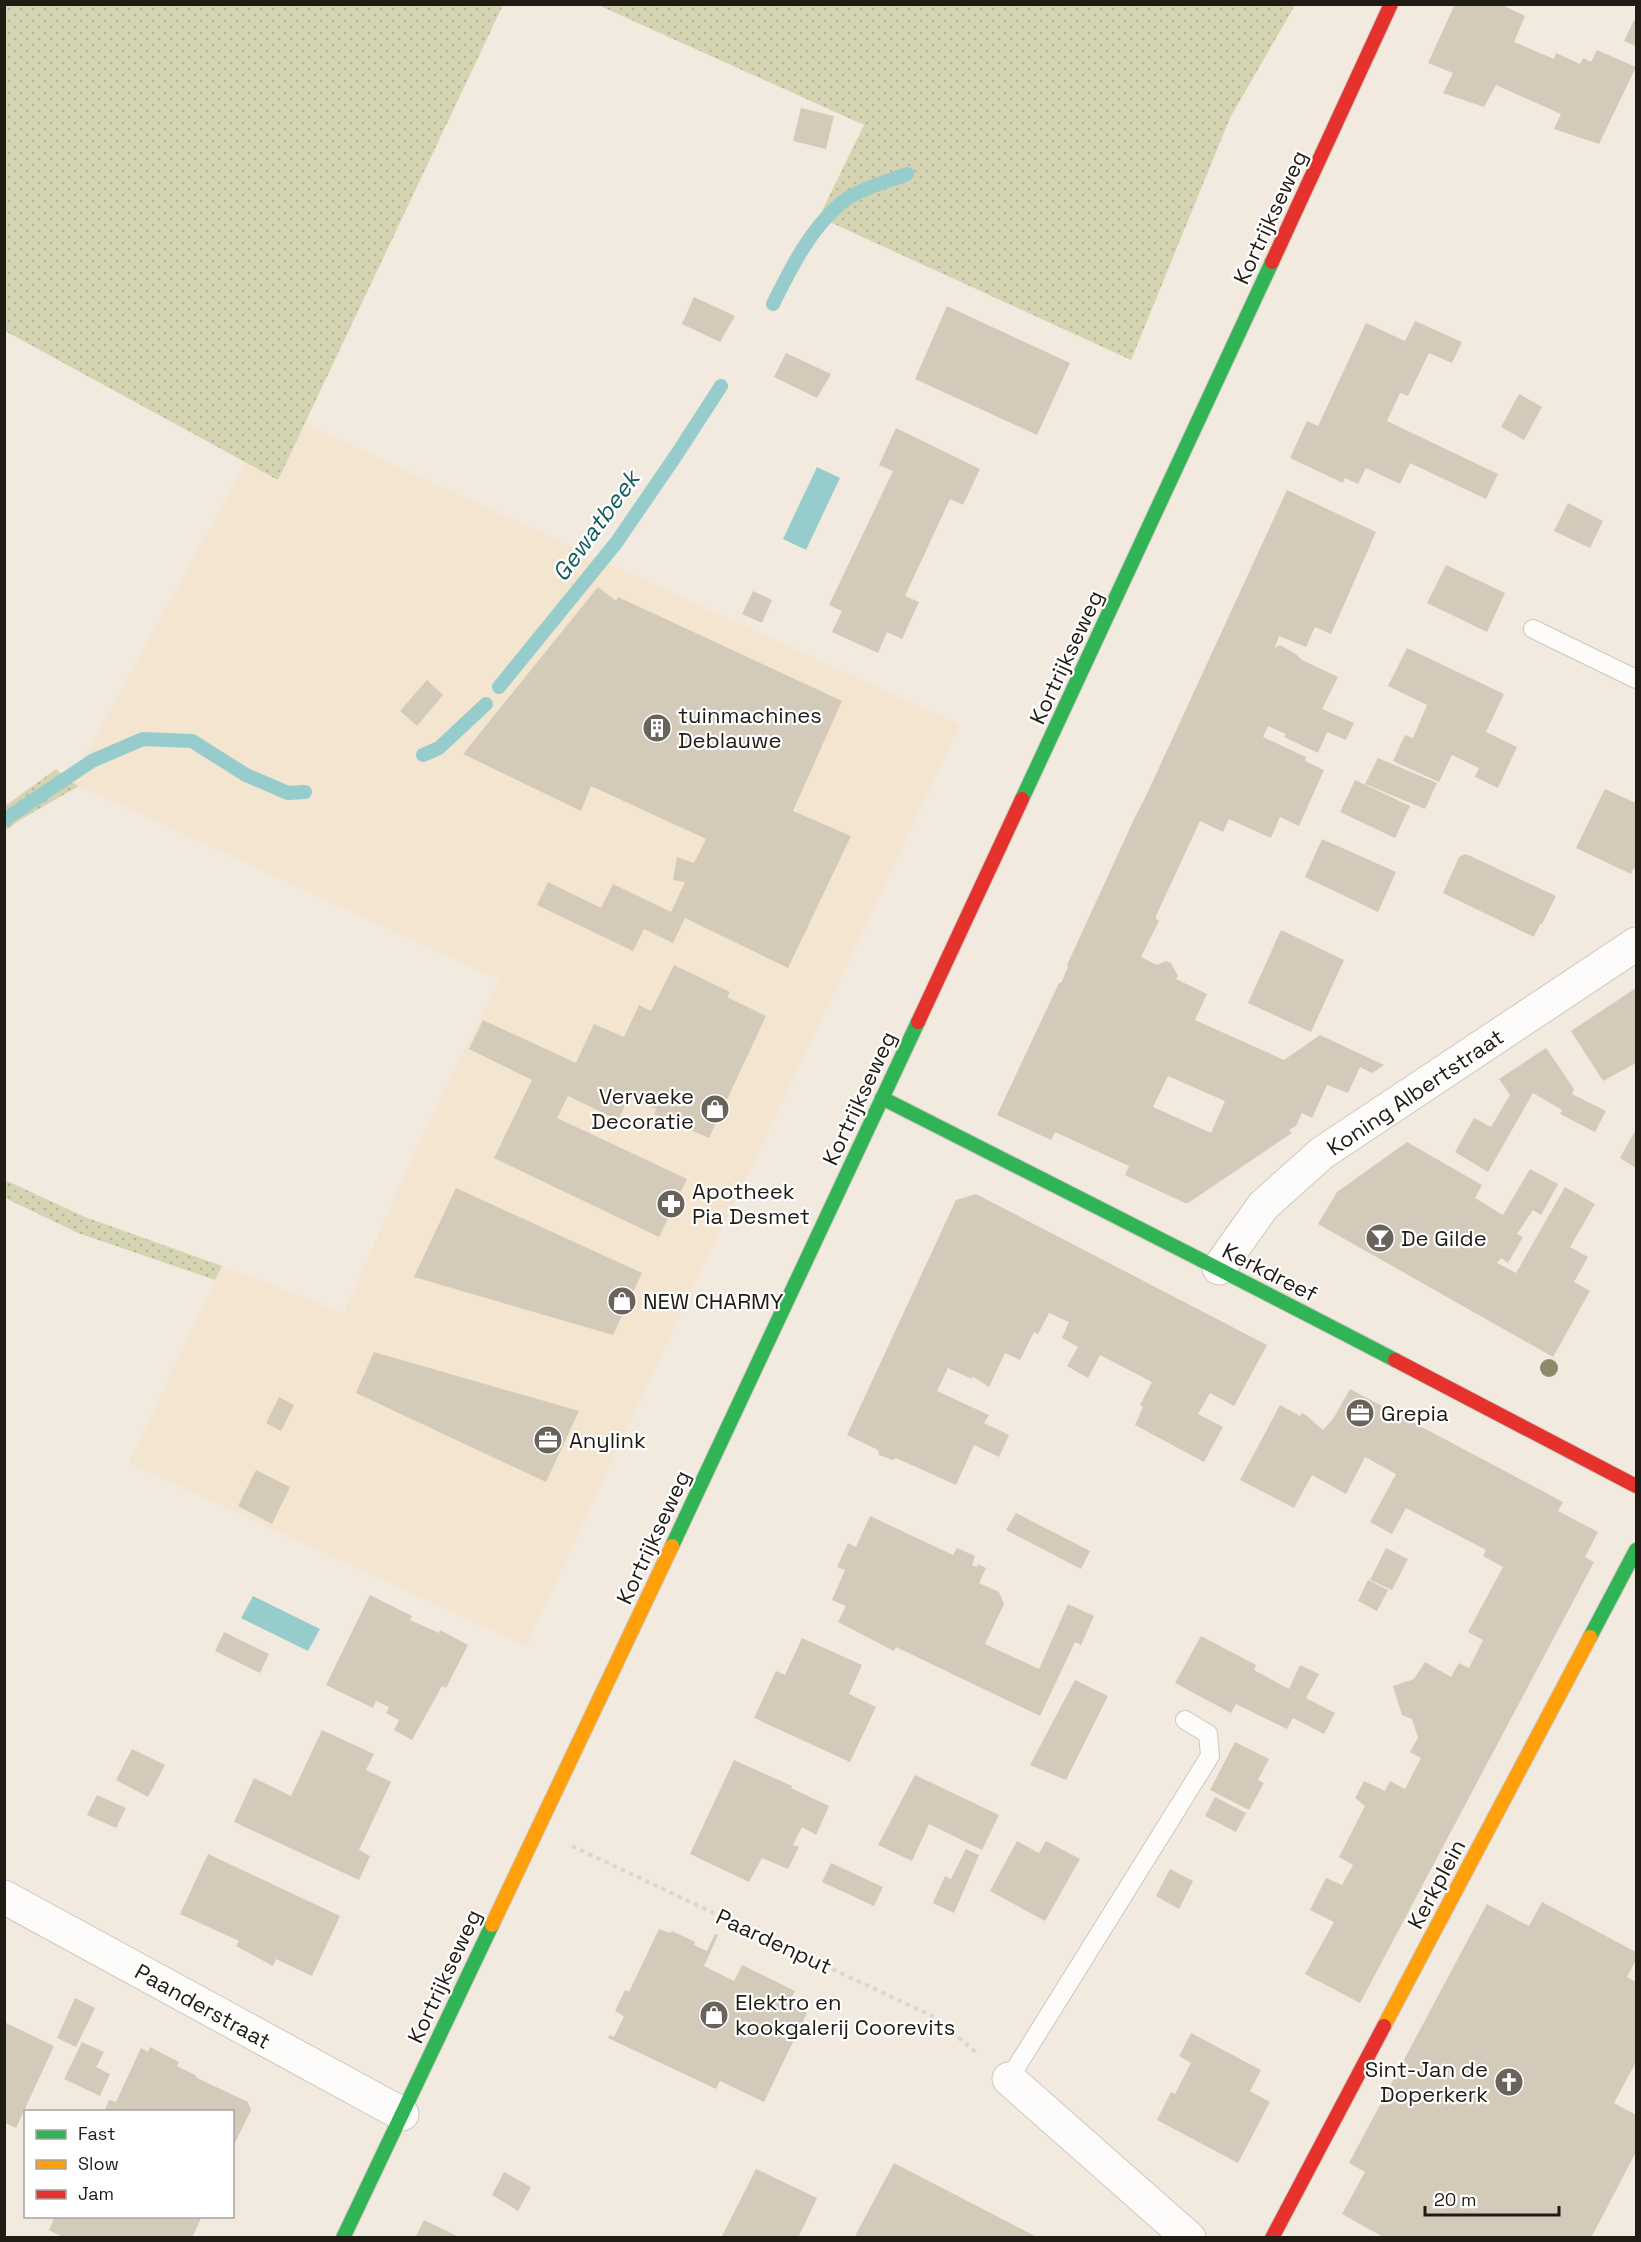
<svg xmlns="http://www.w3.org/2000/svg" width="1641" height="2242" font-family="'Space Grotesk',sans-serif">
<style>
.built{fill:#f3e5d0}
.grass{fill:url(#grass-dots)}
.water{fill:#96cdcc}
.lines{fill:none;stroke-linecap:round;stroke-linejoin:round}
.stream{stroke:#96cdcc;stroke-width:14}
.building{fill:#d4caba;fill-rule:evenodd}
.lane-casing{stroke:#cdc7be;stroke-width:20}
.street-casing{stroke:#cdc7be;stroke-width:35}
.fast-casing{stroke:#cdc7be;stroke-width:16}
.slow-casing{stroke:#cdc7be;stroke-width:16}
.jam-casing{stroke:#cdc7be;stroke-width:16}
.path{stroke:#d9d7d4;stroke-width:4;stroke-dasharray:4.5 4.5;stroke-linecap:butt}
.lane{stroke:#fdfcfa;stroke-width:18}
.street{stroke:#fdfcfa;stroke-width:33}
.fast{stroke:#30b455;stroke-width:14}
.slow{stroke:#ff9f0a;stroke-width:14}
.jam{stroke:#e5322d;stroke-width:14}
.tree{fill:#8c8a6b}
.labels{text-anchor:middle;stroke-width:4.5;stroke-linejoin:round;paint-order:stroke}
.street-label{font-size:22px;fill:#201b14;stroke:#fff}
.poi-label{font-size:22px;fill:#201b14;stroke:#fff;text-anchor:start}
.water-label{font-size:24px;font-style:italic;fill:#155c5f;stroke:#fff}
</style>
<defs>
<pattern id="grass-dots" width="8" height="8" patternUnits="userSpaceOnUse" patternTransform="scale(1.5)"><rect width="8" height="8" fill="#d4d4b3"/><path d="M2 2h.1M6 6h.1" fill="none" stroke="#b6b599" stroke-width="1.8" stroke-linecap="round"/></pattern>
</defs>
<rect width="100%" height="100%" fill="#f2eade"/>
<polygon class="built" points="305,424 960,725 745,1181 698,1276 526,1646 129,1463 222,1266 344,1313 417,1147 499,980 71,782 246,462 278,479"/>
<g class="grass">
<polygon points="4,5 503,5 278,480 5,331"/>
<polygon points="598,5 1295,5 1230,118 1131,360 819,217 864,125"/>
<polygon points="56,769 71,782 79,786 20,820 5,831 5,806"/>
<polygon points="5,1180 85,1217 222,1266 215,1280 78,1233 5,1198"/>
</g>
<g class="water">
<polygon points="817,467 840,478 806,550 783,539"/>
<polygon points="253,1596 320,1629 308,1651 241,1618"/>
</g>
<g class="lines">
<g class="stream">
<path d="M773,304C791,268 809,231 840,204C857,189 886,182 907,174"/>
<polyline points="499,687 616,543 677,454 721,386"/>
<polyline points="423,755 439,748 486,704"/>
<polyline points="4,820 92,761 143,739 192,741 246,775 288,793 305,792"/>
</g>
</g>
<g class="building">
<polygon points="1455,4 1500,4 1525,16 1514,42 1554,59 1556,53 1580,64 1583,58 1591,62 1597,50 1636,67 1599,144 1554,129 1561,114 1496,85 1484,107 1443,93 1453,73 1428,63"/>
<polygon points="1634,20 1636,21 1636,46 1624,41"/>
<polygon points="801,108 834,116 826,149 793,141"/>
<polygon points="694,297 735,316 720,342 682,324"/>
<polygon points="947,306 1070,363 1037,435 915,379"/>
<polygon points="1415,321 1462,342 1452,363 1429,353 1408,396 1400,393 1387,421 1498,474 1486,499 1410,463 1400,484 1366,468 1358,484 1345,478 1343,483 1290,458 1307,421 1318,426 1366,323 1405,341"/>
<polygon points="786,353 831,374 817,398 774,377"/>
<polygon points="1519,394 1542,407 1524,440 1501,427"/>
<polygon points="896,428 980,469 963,505 950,499 905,596 919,602 902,639 887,632 878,653 832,632 842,611 829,605 893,471 879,465"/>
<path d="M1287,490L1376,532L1331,634L1315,627L1306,647L1279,636L1275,648L1280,645L1296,654L1302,660L1338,677L1322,709L1354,723L1346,740L1327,732L1318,753L1284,737L1286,734L1268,726L1263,737L1306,757L1305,761L1324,770L1299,826L1280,817L1271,838L1229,819L1223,832L1200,821L1156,916V919L1159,921L1141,957L1157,965L1166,961L1171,963L1178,976L1176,979L1207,994L1195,1020L1284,1060L1320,1035L1384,1065L1372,1073L1360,1067L1348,1093L1327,1085L1312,1118L1302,1113L1296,1126L1289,1130L1292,1133L1188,1203H1185L1125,1175L1129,1166L1055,1132L1051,1140L997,1115L1059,983H1061L1068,967L1067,965L1135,817L1146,796ZM1168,1076L1225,1101L1211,1133L1153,1107Z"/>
<polygon points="1568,503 1603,521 1590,548 1554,531"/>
<polygon points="1446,565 1505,593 1487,632 1427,603"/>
<polygon points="598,587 616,601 618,597 842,701 793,811 851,836 788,968 685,918 673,943 644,929 633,951 537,905 548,882 601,908 613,884 671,912 685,882 673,880 677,857 694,863 706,839 591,786 581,811 463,754"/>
<polygon points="753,591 772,600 762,623 742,614"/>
<polygon points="1407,648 1504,694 1486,732 1517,747 1498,788 1475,777 1479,768 1452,755 1439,782 1393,761 1405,735 1413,738 1427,705 1388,686"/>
<polygon points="427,680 443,695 417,726 400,711"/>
<polygon points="1378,758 1437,783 1425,809 1365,784"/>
<polygon points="1355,780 1410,806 1395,838 1340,812"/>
<polygon points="1605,789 1636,803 1636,868 1633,869 1631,874 1576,848"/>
<polygon points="1322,839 1396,872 1378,912 1305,877"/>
<polygon points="1466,854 1556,896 1542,924 1540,924 1534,937 1443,893 1459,857"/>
<polygon points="1281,930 1344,960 1311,1032 1248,1003"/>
<polygon points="674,965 730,992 727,997 766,1016 709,1138 654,1114 656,1109 629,1097 618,1120 568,1096 557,1118 687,1179 659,1237 494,1158 532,1080 469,1049 483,1020 576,1063 594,1024 624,1037 639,1005 651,1011"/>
<polygon points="1636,988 1636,1063 1603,1081 1571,1031"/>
<polygon points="1546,1048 1574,1089 1572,1094 1606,1111 1595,1132 1560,1114 1562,1110 1533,1093 1488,1172 1455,1152 1474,1118 1491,1127 1510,1095 1499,1079"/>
<polygon points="1636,1129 1636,1168 1620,1158"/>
<polygon points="1407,1142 1482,1185 1475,1198 1503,1215 1530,1169 1558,1184 1541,1215 1533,1210 1517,1234 1523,1237 1508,1263 1501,1258 1497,1263 1516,1273 1565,1187 1595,1204 1570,1247 1588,1257 1574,1282 1590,1291 1553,1357 1318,1224 1337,1192"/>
<polygon points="456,1188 642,1273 613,1335 414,1277"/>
<polygon points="976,1194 1267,1345 1234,1406 1210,1393 1198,1414 1223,1427 1204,1462 1135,1425 1143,1407 1140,1405 1152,1382 1100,1355 1088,1378 1067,1366 1078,1347 1062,1338 1069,1322 1049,1313 1038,1334 1034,1332 1020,1360 1005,1353 989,1387 972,1376 972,1379 948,1368 937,1391 989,1415 984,1423 1009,1435 999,1457 974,1445 956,1485 896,1458 892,1460 879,1455 878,1450 847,1435 956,1200"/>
<polygon points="374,1352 579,1411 546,1482 356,1393"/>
<polygon points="1350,1389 1563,1502 1558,1511 1598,1532 1585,1557 1594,1562 1360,2003 1305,1974 1334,1922 1310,1910 1326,1878 1342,1885 1353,1865 1339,1857 1365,1806 1355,1798 1364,1781 1385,1791 1390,1781 1405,1789 1421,1758 1410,1752 1418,1738 1412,1719 1402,1715 1393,1686 1414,1679 1425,1662 1451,1677 1459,1663 1469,1668 1483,1640 1468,1632 1503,1567 1483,1556 1486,1550 1406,1508 1392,1534 1370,1522 1396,1474 1365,1457 1346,1494 1312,1475 1294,1508 1240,1480 1280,1405 1300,1416 1302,1413 1307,1416 1323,1430 1333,1419"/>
<polygon points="279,1397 294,1405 281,1431 266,1423"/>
<polygon points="256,1470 290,1487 272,1524 238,1506"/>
<polygon points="1016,1513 1090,1551 1081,1569 1006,1530"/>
<polygon points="870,1516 953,1555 957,1548 975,1556 972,1565 977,1567 978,1564 986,1568 979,1583 999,1592 1004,1604 985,1644 1039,1669 1068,1604 1094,1616 1081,1645 1075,1642 1040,1716 896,1647 894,1651 838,1622 846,1606 832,1600 845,1570 837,1567 848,1543 856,1547"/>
<polygon points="1386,1548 1408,1559 1392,1590 1370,1580"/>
<polygon points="1368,1580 1388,1590 1377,1611 1358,1601"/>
<polygon points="370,1595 412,1616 410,1620 439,1633 440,1630 468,1645 446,1688 442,1686 412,1740 394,1730 399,1720 386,1713 389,1707 376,1701 373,1708 326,1685"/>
<polygon points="224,1632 269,1654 260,1673 215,1651"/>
<polygon points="1201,1636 1256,1665 1254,1670 1289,1689 1300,1665 1319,1674 1306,1698 1335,1713 1324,1734 1293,1718 1287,1729 1236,1704 1231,1713 1175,1683"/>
<polygon points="802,1638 862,1665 849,1694 876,1707 850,1762 754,1718 776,1671 785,1675"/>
<polygon points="1075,1680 1108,1696 1066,1780 1030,1765"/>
<polygon points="322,1730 374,1754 366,1770 391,1782 359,1850 370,1856 359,1880 234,1822 254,1778 291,1796"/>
<polygon points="1235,1742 1269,1759 1258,1780 1264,1783 1249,1810 1210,1790"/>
<polygon points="132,1749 165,1765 148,1797 116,1780"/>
<polygon points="734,1760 792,1786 791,1788 829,1806 816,1835 802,1827 793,1845 799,1847 788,1869 762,1858 749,1882 690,1854"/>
<polygon points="915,1775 999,1815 982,1850 929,1824 912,1861 878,1845"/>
<polygon points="97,1795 126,1808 116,1828 87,1815"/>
<polygon points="1215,1797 1246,1813 1236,1832 1205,1816"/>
<polygon points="1017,1841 1039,1853 1046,1841 1080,1859 1045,1921 990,1891"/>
<polygon points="966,1849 979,1855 954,1913 933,1903 945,1876 951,1879"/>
<polygon points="208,1854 340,1916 312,1976 276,1959 273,1966 236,1946 239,1941 180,1914"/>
<polygon points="831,1863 883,1887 874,1906 822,1882"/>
<polygon points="1170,1869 1193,1881 1179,1909 1156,1896"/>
<polygon points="1542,1902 1636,1952 1636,1960 1627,1977 1636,1982 1636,2062 1614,2103 1636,2115 1636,2152 1591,2238 1385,2238 1342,2214 1365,2172 1349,2163 1487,1904 1529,1926"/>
<polygon points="659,1929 670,1933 672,1931 695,1942 694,1945 707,1951 715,1934 718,1935 704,1966 734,1981 742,1965 795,1991 788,2004 807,2013 764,2102 720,2081 716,2089 608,2038 610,2035 614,2037 624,2016 615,2011 625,1990 629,1992"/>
<polygon points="75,1998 95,2008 76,2047 57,2038"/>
<polygon points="4,2022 54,2046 16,2128 4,2122"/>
<polygon points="1191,2033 1261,2070 1250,2091 1270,2102 1238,2163 1157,2120 1171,2092 1175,2094 1191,2063 1179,2056"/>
<polygon points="82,2042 104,2052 96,2067 110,2074 100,2096 64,2079"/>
<polygon points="150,2047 179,2062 177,2066 195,2075 197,2078 248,2102 251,2110 232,2149 232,2112 104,2112 109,2100 116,2102 141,2048 148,2052"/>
<polygon points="894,2163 1035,2236 857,2238 855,2236"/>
<polygon points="756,2169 817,2198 798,2238 721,2238"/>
<polygon points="504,2172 531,2187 518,2211 492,2195"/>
<polygon points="55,2216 202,2216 192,2238 64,2238 49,2230"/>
<polygon points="424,2220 461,2238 415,2238"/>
</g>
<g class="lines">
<g class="lane-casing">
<g id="lane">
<polyline points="1533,629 1636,679"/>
<polyline points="1009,2079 1210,1756 1208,1734 1185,1720"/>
</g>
</g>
<g class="street-casing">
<g id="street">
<polyline points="1219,1268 1263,1206 1322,1153 1636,944"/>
<polyline points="4,1897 402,2114"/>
<polyline points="1009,2079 1189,2238"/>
</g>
</g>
<g class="fast-casing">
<g id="fast">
<polyline points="1022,799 1272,262"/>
<path d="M882,1098C1053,1185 1225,1271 1395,1360"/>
<polyline points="672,1546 918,1022"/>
<polyline points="1590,1637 1636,1550"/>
<polyline points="343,2238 492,1925"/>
</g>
</g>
<g class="slow-casing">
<g id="slow">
<polyline points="492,1925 672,1546"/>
<polyline points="1384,2026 1590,1637"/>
</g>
</g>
<g class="jam-casing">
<g id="jam">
<polyline points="1272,262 1391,4"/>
<polyline points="918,1022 1022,799"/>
<polyline points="1395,1360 1636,1486"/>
<polyline points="1272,2238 1384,2026"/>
</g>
</g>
<polyline class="path" points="572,1846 934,2017 978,2054"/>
<use href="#lane" class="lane"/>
<use href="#street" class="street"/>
<use href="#fast" class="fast"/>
<use href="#slow" class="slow"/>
<use href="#jam" class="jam"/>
</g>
<circle class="tree" cx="1549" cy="1368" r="9"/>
<defs>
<g id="building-disc" transform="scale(1.5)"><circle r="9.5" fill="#6a635b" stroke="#fff"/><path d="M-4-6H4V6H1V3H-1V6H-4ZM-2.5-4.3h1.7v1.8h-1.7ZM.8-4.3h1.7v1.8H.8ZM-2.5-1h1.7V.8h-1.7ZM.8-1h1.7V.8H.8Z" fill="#fff"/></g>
<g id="shop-disc" transform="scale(1.5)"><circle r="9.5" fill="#6a635b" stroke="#fff"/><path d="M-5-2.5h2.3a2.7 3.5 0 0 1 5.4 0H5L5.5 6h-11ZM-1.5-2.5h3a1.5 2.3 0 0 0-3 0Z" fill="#fff"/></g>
<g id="pharmacy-disc" transform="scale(1.5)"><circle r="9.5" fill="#6a635b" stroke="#fff"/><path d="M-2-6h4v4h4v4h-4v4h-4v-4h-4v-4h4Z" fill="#fff"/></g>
<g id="bar-disc" transform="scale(1.5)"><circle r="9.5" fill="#6a635b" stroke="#fff"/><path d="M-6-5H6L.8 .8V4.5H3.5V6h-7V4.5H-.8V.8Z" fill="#fff"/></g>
<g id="office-disc" transform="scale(1.5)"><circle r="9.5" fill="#6a635b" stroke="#fff"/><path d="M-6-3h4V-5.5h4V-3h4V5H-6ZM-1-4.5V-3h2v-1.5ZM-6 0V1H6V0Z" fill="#fff"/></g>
<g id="church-disc" transform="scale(1.5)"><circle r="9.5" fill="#6a635b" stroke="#fff"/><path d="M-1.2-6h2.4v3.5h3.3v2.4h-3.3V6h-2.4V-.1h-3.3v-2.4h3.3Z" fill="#fff"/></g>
</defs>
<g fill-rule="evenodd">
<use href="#building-disc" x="657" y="728"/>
<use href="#shop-disc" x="715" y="1109"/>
<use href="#pharmacy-disc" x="671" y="1204"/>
<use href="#bar-disc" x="1380" y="1238"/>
<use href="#shop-disc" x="622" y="1301"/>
<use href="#office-disc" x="1360" y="1413"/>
<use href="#office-disc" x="548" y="1440"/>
<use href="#shop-disc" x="714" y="2015"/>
<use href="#church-disc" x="1509" y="2082"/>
</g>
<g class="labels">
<g class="street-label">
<text transform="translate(1270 217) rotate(-65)" y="8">Kortrijkseweg</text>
<text transform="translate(1066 657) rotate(-65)" y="8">Kortrijkseweg</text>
<text transform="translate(1415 1092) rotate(-34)" y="8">Koning Albertstraat</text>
<text transform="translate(859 1098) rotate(-65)" y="8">Kortrijkseweg</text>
<text transform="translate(1270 1272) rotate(27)" y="8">Kerkdreef</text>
<text transform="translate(653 1537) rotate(-65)" y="8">Kortrijkseweg</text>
<text transform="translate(1436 1884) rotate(-62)" y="8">Kerkplein</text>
<text transform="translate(774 1941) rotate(25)" y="8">Paardenput</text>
<text transform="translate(444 1976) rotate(-65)" y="8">Kortrijkseweg</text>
<text transform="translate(203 2006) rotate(29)" y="8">Paanderstraat</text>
</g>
<g class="poi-label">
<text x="678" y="723">tuinmachines<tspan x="678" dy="25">Deblauwe</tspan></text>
<text x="694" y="1104" text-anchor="end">Vervaeke<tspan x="694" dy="25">Decoratie</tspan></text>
<text x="692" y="1199">Apotheek<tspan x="692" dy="25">Pia Desmet</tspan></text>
<text x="1401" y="1246">De Gilde</text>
<text x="643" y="1309">NEW CHARMY</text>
<text x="1381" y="1421">Grepia</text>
<text x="569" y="1448">Anylink</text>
<text x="735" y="2010">Elektro en<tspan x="735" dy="25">kookgalerij Coorevits</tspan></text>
<text x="1488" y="2077" text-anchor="end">Sint-Jan de<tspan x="1488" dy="25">Doperkerk</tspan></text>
</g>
<g class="water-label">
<text transform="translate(596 526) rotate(-54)" y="8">Gewatbeek</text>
</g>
</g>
<rect width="1641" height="2242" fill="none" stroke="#201b14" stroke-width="12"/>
<rect x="24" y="2110" width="210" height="108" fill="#ffffff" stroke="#a6a4a1" stroke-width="1.5"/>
<rect x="36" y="2130" width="30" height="9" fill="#30b455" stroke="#a6a4a1" stroke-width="1.5"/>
<text x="78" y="2140" font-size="18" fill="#201b14">Fast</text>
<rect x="36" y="2160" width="30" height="9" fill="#ff9f0a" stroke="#a6a4a1" stroke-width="1.5"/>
<text x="78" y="2170" font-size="18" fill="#201b14">Slow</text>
<rect x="36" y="2190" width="30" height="9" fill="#e5322d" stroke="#a6a4a1" stroke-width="1.5"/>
<text x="78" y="2200" font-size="18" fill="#201b14">Jam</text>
<path d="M1425 2206v9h134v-9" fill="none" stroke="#201b14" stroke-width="3"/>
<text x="1434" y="2206" font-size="18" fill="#201b14" stroke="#ffffff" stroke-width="4.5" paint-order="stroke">20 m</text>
</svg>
